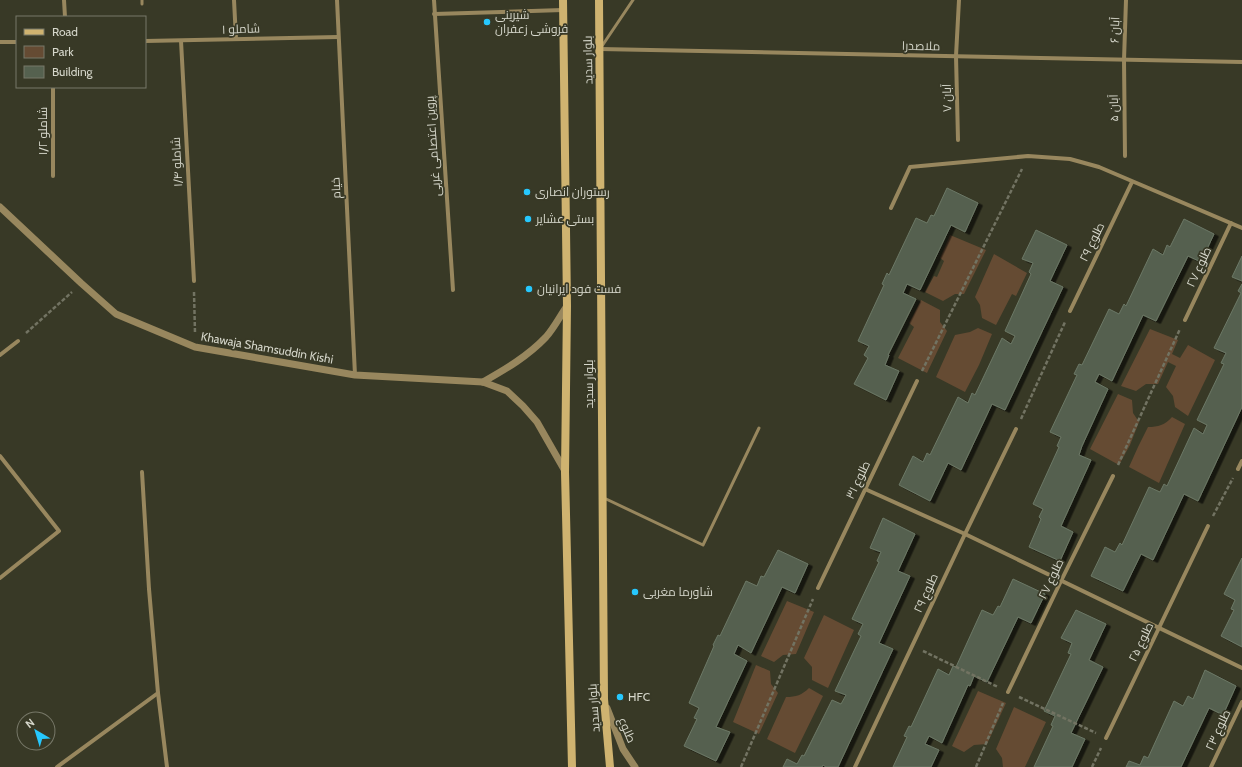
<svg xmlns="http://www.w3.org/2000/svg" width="1242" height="767" font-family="Cabin,Cairo,sans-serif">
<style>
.green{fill:#654b33}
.building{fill:#55614f;stroke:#6c7866;filter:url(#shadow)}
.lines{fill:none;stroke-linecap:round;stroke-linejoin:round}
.path{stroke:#727362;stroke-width:2.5;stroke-dasharray:4 2;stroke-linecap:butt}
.service{stroke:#98875e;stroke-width:3}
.minor{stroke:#98875e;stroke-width:4}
.tertiary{stroke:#98875e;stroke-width:7}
.secondary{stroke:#cfb370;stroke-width:8}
.poi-dot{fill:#26c8fe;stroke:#383926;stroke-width:1.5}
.labels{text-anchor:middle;stroke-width:3.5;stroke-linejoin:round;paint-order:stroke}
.poi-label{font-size:12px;fill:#d6d7cb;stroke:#383926;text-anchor:start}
.street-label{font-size:12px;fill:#d6d7cb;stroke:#383926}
</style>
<defs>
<filter id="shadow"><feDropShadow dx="4.5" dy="2.5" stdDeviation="0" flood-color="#0009"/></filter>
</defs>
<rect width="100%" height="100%" fill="#383926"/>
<g class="green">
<polygon points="950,235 986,250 964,294 955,294 943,301 925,292 934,276 937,277 944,261 940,258"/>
<polygon points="994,254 1027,273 1016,296 1012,294 996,325 982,318 980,305 975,297"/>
<polygon points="921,300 940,310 940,322 947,331 927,373 898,358 914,327 909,323"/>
<polygon points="978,328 992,334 979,365 965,392 936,377 955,335 970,332"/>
<polygon points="1150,329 1178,340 1172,354 1180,358 1188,345 1215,360 1188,416 1175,407 1173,396 1166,387 1176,366 1168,362 1158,384 1146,384 1136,391 1121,386"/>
<polygon points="1118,394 1132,400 1133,413 1139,422 1130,445 1119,465 1090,449"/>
<path d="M1172,417L1185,424L1159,483L1129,467L1138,447L1148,427C1158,427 1165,425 1172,417Z"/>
<polygon points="787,601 814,612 796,654 783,655 774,662 761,656"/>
<polygon points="824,615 854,630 828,688 812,680 812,667 804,658"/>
<polygon points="756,665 770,671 771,684 778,693 759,734 733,722"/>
<path d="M809,688L823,696L795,753L767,739L786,697C796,697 802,695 809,688Z"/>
<polygon points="978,691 1006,703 987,744 974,745 964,752 952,746"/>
<polygon points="1014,707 1046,722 1025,767 1003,767 1002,758 996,749"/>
</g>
<g class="building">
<polygon points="947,188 978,203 965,232 951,225 920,290 907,284 903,293 916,299 888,355 889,355 885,365 899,371 886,400 854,384 868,358 864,355 869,346 858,341 884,285 882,284 887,273 889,275 916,218 927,223 931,215 934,216"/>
<polygon points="1184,219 1214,234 1201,262 1188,256 1156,321 1143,315 1112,381 1099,374 1095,382 1108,389 1082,446 1079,455 1091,460 1061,526 1073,532 1060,561 1029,547 1041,519 1039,517 1043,509 1033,504 1059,447 1057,446 1061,437 1050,432 1077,375 1074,374 1079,364 1082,365 1109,309 1119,314 1124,304 1126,306 1153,249 1163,255 1167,245 1170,247"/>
<polygon points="1036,230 1067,245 1050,281 1063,287 1005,410 992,404 961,470 948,463 930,501 899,485 913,456 923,462 927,453 930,455 958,397 968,403 972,393 975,395 1002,338 1011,344 1015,336 1005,331 1031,274 1029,272 1033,263 1022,259"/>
<polygon points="1242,256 1242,281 1232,277"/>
<polygon points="1242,284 1242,407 1198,501 1184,494 1153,560 1141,554 1123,591 1091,576 1105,547 1115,552 1120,543 1122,545 1149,487 1160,492 1164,484 1167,486 1194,428 1203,434 1207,425 1197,420 1224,364 1221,363 1226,353 1214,348 1241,293 1238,291"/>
<polygon points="883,518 915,534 898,571 910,576 879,643 893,649 838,767 826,767 823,765 822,767 783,767 787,759 797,764 802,755 804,756 832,700 841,704 846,695 835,691 861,636 858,634 863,624 852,619 879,562 877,561 881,552 870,548"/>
<polygon points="778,550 808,564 795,593 782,587 751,653 738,645 734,654 747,661 716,727 730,732 716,761 684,746 697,719 694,718 699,708 689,703 714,646 713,645 718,635 720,636 746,581 757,586 761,576 764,577"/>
<polygon points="1242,558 1242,647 1221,636 1234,610 1231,609 1235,600 1224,594"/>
<polygon points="1013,579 1045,594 1031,623 1018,617 987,682 974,676 970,686 968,685 942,743 929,736 925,744 939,750 931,767 893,767 907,737 904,736 909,726 911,727 938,669 949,675 953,666 956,667 982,610 993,615 998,606 1000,607"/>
<polygon points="1076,610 1106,624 1089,660 1103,667 1071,733 1085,739 1072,767 1034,767 1053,726 1051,725 1055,716 1044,711 1071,654 1068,653 1072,643 1061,638"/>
<polygon points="1205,670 1236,686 1223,715 1209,708 1181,767 1126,767 1129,761 1140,765 1144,756 1148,758 1174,701 1183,706 1188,696 1193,699"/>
</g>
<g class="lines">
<g class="path">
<polyline points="194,292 195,333"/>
<polyline points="26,333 72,292"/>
<polyline points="922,371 1022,169"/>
<polyline points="1021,419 1065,322"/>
<polyline points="1118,465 1180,329"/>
<polyline points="1213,516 1233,478"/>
<polyline points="923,651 998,687"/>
<polyline points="1019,697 1096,733"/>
<polyline points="741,767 813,599"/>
<polyline points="976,767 1003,703"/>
<polyline points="1092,767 1101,748"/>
</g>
<g class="service">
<polyline points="142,0 142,4"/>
<polyline points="602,46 633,0"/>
<polyline points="604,498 703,545 759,428"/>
</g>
<g class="minor">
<polyline points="64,0 65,17"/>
<polyline points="234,0 236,39"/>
<polyline points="337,0 355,375"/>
<polyline points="434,0 453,290"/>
<polyline points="434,14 563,10"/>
<polyline points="145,41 338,37"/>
<polyline points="181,41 194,281"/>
<polyline points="0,42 17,42"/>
<polyline points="600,49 1242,62"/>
<polyline points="958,140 956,56 959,0"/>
<polyline points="1125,156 1124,60 1126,0"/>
<polyline points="53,176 53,87"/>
<polyline points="891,208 910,167 1028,156 1070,159 1099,167 1242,228"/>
<polyline points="1070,311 1132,182"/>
<polyline points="1185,320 1231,223"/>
<polyline points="0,355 18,341"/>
<polyline points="0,456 59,531 0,578"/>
<polyline points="1238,469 1242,461"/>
<polyline points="142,472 149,589 158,693 167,767"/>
<polyline points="865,489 965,534 1242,668"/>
<polyline points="818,588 917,381"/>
<polyline points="1008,692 1061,581 1113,476"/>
<polyline points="1106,738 1208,526"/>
<polyline points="57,767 158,693"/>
<polyline points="855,767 965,534 1016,429"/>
<polyline points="1211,767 1242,702"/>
</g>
<g class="tertiary">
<polyline points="0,207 81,283 116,314 195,347 355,375 483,382 507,391 523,406 537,422 565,471"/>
<path d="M483,382C506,369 528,356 546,337C554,328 560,316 567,306"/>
<polyline points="607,708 623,749 635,767"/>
</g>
<g class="secondary">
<polyline points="563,0 567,306 565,472 572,767"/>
<polyline points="599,0 604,699 610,767"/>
</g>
</g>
<g class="poi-dot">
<circle cx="487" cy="22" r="4"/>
<circle cx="527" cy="192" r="4"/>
<circle cx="528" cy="219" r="4"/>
<circle cx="529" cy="289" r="4"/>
<circle cx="635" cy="592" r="4"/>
<circle cx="620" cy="697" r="4"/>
</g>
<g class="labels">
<g class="poi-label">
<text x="495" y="19">شیرینی<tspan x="495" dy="14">فروشی زعفران</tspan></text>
<text x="535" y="196">رستوران انصاری</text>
<text x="536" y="223">بستی عشایر</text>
<text x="537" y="293">فست فود ایرانیان</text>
<text x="643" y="596">شاورما مغربی</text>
<text x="628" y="701">HFC</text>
</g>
<g class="street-label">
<text transform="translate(241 29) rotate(-2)" y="4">شاملو ۱</text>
<text transform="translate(1115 30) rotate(-88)" y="4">آبان ۶</text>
<text transform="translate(921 46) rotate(1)" y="4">ملاصدرا</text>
<text transform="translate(588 60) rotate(-91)" y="4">بلوار سدید</text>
<text transform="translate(947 98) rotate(-91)" y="4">آبان ۷</text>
<text transform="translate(1114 108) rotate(-91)" y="4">آبان ۵</text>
<text transform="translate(43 131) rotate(-90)" y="4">شاملو ۱/۲</text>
<text transform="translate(433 146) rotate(-94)" y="4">پروین اعتصامی غربی</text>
<text transform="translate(177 162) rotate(-93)" y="4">شاملو ۱/۴</text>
<text transform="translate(336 188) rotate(-93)" y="4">خیام</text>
<text transform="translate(1092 242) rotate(-64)" y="4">طلوع ۲۹</text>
<text transform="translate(1199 267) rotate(-65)" y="4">طلوع ۲۷</text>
<text transform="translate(267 348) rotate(10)" y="4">Khawaja Shamsuddin Kishi</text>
<text transform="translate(589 384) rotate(-90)" y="4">بلوار سدید</text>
<text transform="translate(858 480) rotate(-64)" y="4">طلوع ۳۱</text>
<text transform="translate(1051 579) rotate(-64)" y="4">طلوع ۲۷</text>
<text transform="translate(926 593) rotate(-65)" y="4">طلوع ۲۹</text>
<text transform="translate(1141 642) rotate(-64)" y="4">طلوع ۲۵</text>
<text transform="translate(594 708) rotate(-94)" y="4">بلوار سدید</text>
<text transform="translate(627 730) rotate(67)" y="4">طلوع</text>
<text transform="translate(1218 730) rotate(-65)" y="4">طلوع ۲۳</text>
</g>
</g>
<rect x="16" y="16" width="130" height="72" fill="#383926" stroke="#777868"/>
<rect x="24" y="29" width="20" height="6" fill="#cfb370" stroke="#777868"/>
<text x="52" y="36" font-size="12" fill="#d6d7cb">Road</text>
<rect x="24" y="46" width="20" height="12" fill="#654b33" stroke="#777868"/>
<text x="52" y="56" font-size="12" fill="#d6d7cb">Park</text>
<rect x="24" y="66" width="20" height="12" fill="#55614f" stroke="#777868"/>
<text x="52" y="76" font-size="12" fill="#d6d7cb">Building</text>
<g transform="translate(36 731) rotate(322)"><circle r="19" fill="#383926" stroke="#777868"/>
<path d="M0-3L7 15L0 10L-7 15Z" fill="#26c8fe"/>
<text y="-6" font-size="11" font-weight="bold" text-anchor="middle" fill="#d6d7cb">N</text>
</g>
</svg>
